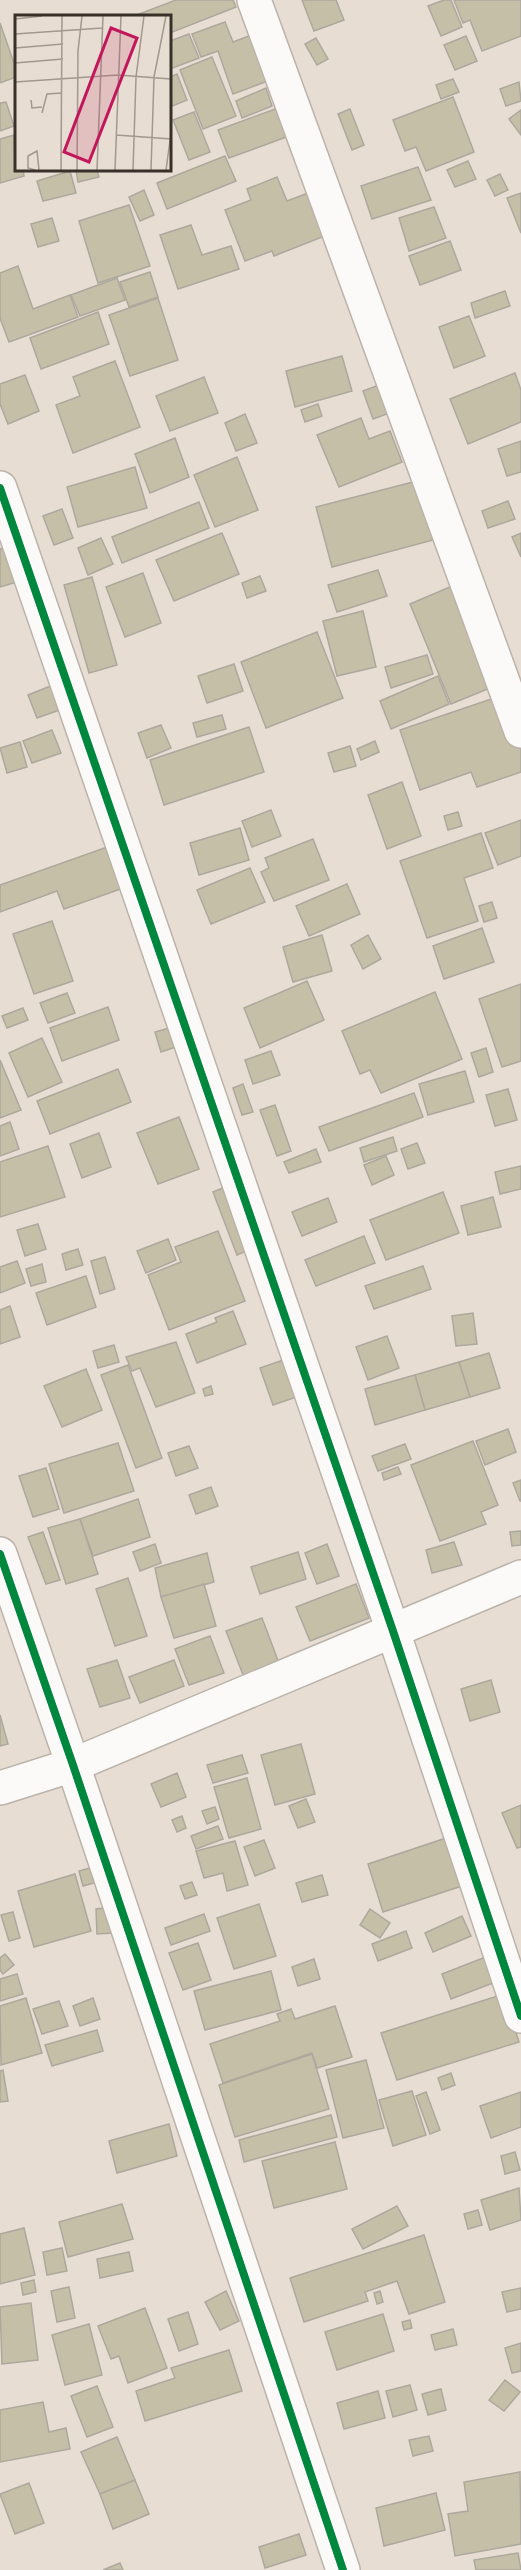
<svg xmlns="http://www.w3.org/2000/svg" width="521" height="2570" font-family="'Asap Condensed',sans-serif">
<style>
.building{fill:#c6bfa7;stroke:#ada89e;stroke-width:1.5}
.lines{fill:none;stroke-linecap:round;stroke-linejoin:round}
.minor-casing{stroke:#bbb3aa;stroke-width:36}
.minor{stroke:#fcfaf8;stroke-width:33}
.cycleway-casing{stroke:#fff;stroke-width:11}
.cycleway{stroke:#00873e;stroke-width:8}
.inset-road{fill:none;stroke:#a2988e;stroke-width:1.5}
.view{fill:#c2185b;fill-opacity:0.15;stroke:#c2185b;stroke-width:3}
.inset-edge{fill:none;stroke:#393129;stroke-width:3}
</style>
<rect width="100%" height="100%" fill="#e8ddd2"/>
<g class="building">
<polygon points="176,0 233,0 236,7 170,33 170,16 134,16"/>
<polygon points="302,0 336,0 344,20 314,31"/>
<polygon points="444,0 451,0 462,27 441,36 428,6"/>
<polygon points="454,0 521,0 521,36 482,51 470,20 463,23"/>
<polygon points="225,22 233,42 257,33 273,79 233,94 218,51 201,57 192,34"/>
<polygon points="0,23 16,69 16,77 0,83"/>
<polygon points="189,34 199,58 170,69 170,41"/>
<polygon points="466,36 477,61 455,70 444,45"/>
<polygon points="316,38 328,59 317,65 305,44"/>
<polygon points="212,57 236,116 203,129 180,70"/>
<polygon points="177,74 187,100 170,107 170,77"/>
<polygon points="453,79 459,92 441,99 436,85"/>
<polygon points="519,82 521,101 506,106 500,89"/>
<polygon points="266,88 272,106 242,118 236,101"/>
<polygon points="453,97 474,152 426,171 416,147 405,151 393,120"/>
<polygon points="6,102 14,126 0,131 0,103"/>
<polygon points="278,108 289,136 229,158 218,130"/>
<polygon points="350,109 364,145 352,150 338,114"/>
<polygon points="521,110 521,135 509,119"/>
<polygon points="194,112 210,152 189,160 173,120"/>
<polygon points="14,135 16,170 23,170 24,176 0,183 0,139"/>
<polygon points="225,156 236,181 167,209 157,183"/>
<polygon points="468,161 476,179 455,187 447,170"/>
<polygon points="418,167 431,200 372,219 361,186"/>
<polygon points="76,170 97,170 99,177 78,182"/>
<polygon points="70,171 76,193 43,201 37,181"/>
<polygon points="500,174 508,190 495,196 487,180"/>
<polygon points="277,177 287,201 316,190 332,233 274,256 272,251 245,261 225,210 251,200 247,189"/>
<polygon points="144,190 154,215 140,221 129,197"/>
<polygon points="521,193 521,233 507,198"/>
<polygon points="129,205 150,266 98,283 79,221"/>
<polygon points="434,207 446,238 409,251 399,218"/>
<polygon points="52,218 59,241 38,247 31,224"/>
<polygon points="191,225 202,255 231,246 239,269 178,289 160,235"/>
<polygon points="450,241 461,270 420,285 409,256"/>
<polygon points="18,266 33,309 70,295 78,317 9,342 0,318 0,273"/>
<polygon points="150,272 158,297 129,307 120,282"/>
<polygon points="117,278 125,300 80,316 71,295"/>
<polygon points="505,291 510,306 475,318 471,303"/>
<polygon points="158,298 178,360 130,376 109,315"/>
<polygon points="98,312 109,344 41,369 30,338"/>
<polygon points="469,316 485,356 454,368 439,327"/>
<polygon points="342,356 352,391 295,407 286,371"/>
<polygon points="115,361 140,427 73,453 56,405 80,396 73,377"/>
<polygon points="515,373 521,390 521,422 468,444 450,399"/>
<polygon points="25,375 39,411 8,424 0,404 0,384"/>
<polygon points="204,377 218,413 170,431 156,396"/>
<polygon points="390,381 400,409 373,419 363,391"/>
<polygon points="318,404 322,416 305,422 301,410"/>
<polygon points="245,414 257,443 236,451 225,423"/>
<polygon points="361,418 369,439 390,431 402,462 339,487 317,435"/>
<polygon points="175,438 189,477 150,493 135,454"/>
<polygon points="521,441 521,472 507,476 498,449"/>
<polygon points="237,457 258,510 215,527 194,475"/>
<polygon points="135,467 147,508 78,527 67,487"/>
<polygon points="417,481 433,540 332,567 316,507"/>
<polygon points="508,501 515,519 488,528 482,511"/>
<polygon points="199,502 209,528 122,563 112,537"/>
<polygon points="62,509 73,538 54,545 43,516"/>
<polygon points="222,533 239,574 174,601 156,560"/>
<polygon points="521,533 521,557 512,537"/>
<polygon points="101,538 113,564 88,575 78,548"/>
<polygon points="15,545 24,580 0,587 0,549"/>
<polygon points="378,570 387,596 337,612 328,585"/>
<polygon points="143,573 161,623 125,637 106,587"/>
<polygon points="260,576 266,591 247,598 242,583"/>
<polygon points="92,577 117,665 89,673 64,585"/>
<polygon points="464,581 507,681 451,704 410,604"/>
<polygon points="363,611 376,667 337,676 323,621"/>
<polygon points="317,632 343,698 266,728 241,662"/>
<polygon points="427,655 433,674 391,688 385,667"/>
<polygon points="234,664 243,691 207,703 198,676"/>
<polygon points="438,676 449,704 391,729 380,701"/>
<polygon points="58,683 68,707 37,718 28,695"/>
<polygon points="509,693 521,729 521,772 477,787 471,772 420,790 400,730"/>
<polygon points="222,715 226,729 197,737 193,723"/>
<polygon points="161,725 171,748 147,758 138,733"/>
<polygon points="249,727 264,772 164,805 150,760"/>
<polygon points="52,730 61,753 32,763 23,741"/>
<polygon points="375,741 379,752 361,760 357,749"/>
<polygon points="20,742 27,767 7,773 0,748"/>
<polygon points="350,746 356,766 334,772 328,753"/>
<polygon points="402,782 421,836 387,849 368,795"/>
<polygon points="271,810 281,836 252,847 242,821"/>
<polygon points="458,812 462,826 448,830 444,816"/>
<polygon points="521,820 521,856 498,865 485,833"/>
<polygon points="240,828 249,860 199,875 190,843"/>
<polygon points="481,833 493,868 464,878 478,921 427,938 400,861"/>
<polygon points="313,839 329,880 274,901 261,872 269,868 265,858"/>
<polygon points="113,845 129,886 64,909 57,891 0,912 0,885"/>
<polygon points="250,868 265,902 211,924 197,890"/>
<polygon points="347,884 360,914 309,936 296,906"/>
<polygon points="492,902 497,918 484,922 479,906"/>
<polygon points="52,921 73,981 34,994 13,934"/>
<polygon points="482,928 494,962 444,979 433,946"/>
<polygon points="322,935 332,971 293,982 283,947"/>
<polygon points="368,935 381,959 363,969 351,945"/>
<polygon points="307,981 324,1020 260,1048 244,1008"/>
<polygon points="521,984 521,1061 502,1067 479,999"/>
<polygon points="435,992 462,1059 381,1093 370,1070 360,1074 342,1031"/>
<polygon points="67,993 75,1013 48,1023 40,1003"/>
<polygon points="108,1007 119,1040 62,1061 50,1028"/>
<polygon points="23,1008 28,1020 7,1028 2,1016"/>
<polygon points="173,1027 179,1046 161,1052 155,1032"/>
<polygon points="42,1038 62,1082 28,1097 9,1053"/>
<polygon points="486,1048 493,1072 479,1077 471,1053"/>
<polygon points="271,1051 280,1075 253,1084 245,1060"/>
<polygon points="0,1060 21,1110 0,1118"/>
<polygon points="118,1069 131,1102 50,1134 37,1101"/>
<polygon points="465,1071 474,1102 428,1115 419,1084"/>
<polygon points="243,1084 253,1112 242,1115 233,1088"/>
<polygon points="508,1089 517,1120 495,1126 486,1095"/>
<polygon points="414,1093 423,1117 329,1151 319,1127"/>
<polygon points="275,1105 291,1151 277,1156 260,1110"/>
<polygon points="179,1117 199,1169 158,1184 137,1133"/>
<polygon points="10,1122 19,1149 0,1156 0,1126"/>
<polygon points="99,1133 111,1167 82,1178 70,1144"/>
<polygon points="393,1137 397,1151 364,1162 360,1148"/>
<polygon points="417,1143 425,1163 408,1169 401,1149"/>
<polygon points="48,1146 65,1197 0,1217 0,1162"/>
<polygon points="316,1149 321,1162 289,1173 284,1162"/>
<polygon points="386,1156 394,1175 372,1185 364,1165"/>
<polygon points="521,1166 521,1189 500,1194 495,1172"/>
<polygon points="245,1179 269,1242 237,1255 213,1192"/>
<polygon points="443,1192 459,1233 386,1260 370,1220"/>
<polygon points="493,1197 501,1227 468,1235 461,1206"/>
<polygon points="328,1198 337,1222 302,1236 292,1212"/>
<polygon points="38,1224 46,1249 25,1256 17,1230"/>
<polygon points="218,1231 245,1301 169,1330 148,1275 181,1262 175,1247"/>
<polygon points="364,1236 375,1263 316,1286 305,1260"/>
<polygon points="168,1239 176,1260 146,1273 137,1251"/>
<polygon points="78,1249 83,1265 66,1270 62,1254"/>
<polygon points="105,1257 115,1289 100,1294 91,1261"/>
<polygon points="17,1261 25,1283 0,1293 0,1267"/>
<polygon points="42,1264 46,1282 31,1286 26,1269"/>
<polygon points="423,1266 431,1289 374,1309 365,1286"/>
<polygon points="86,1276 96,1307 47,1325 36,1293"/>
<polygon points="10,1306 20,1337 0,1344 0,1310"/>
<polygon points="233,1311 246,1344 197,1363 186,1334 217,1322 215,1318"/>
<polygon points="473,1313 477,1344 456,1346 452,1316"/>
<polygon points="387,1336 399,1368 368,1380 356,1347"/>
<polygon points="176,1342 195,1393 156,1407 140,1368 132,1371 126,1357"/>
<polygon points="114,1345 119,1362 98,1368 93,1351"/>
<polygon points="489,1353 500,1388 470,1397 459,1362"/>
<polygon points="289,1358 302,1395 273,1405 260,1368"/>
<polygon points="459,1362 470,1397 425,1410 415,1375"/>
<polygon points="128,1365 162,1458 136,1468 101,1375"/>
<polygon points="86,1369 102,1410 62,1427 44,1386"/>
<polygon points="415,1375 425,1410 375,1425 365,1389"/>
<polygon points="211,1386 213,1394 205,1396 203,1389"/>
<polygon points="508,1429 516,1452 485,1465 476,1441"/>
<polygon points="473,1441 498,1505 481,1512 486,1524 440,1541 411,1465"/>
<polygon points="118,1443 134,1491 64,1513 49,1464"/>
<polygon points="405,1444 411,1459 378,1471 372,1456"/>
<polygon points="189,1446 198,1468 176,1476 168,1453"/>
<polygon points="398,1467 401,1474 384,1480 382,1473"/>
<polygon points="46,1468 59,1509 33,1517 19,1476"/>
<polygon points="521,1480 521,1501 520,1501 513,1483"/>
<polygon points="211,1487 218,1506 196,1514 189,1495"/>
<polygon points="138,1499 150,1537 93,1556 80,1519"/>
<polygon points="80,1519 98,1574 66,1584 48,1528"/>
<polygon points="521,1531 521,1545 512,1546 510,1532"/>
<polygon points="43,1532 60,1580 46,1584 28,1537"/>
<polygon points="454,1542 462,1565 432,1573 426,1550"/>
<polygon points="155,1544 161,1563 140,1571 133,1552"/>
<polygon points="327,1544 339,1576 317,1584 305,1553"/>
<polygon points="298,1552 306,1579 260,1594 251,1567"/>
<polygon points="207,1553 214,1582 161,1597 155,1568"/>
<polygon points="128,1578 147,1636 115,1646 96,1589"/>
<polygon points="204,1584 216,1626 174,1638 161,1597"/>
<polygon points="356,1584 369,1618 310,1641 296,1607"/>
<polygon points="262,1618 282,1671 247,1685 226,1631"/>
<polygon points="210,1636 224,1673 189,1685 175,1649"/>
<polygon points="117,1660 130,1698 100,1707 87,1669"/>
<polygon points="174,1660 184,1686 140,1703 129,1677"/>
<polygon points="491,1680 500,1712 470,1721 461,1689"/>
<polygon points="0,1715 8,1744 0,1746"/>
<polygon points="301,1744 315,1794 275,1805 261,1755"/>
<polygon points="242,1755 248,1773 213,1783 207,1765"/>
<polygon points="177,1773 186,1797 161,1807 151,1784"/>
<polygon points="247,1778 261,1829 229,1838 214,1787"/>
<polygon points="306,1799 315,1822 298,1828 289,1806"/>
<polygon points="521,1805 521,1847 517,1848 502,1813"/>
<polygon points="215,1807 219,1819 207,1824 202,1811"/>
<polygon points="182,1816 186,1828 177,1832 172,1820"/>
<polygon points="218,1826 223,1839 196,1849 191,1836"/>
<polygon points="449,1837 465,1885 383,1912 368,1864"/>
<polygon points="264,1840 275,1868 255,1876 244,1847"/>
<polygon points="235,1841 248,1885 227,1891 223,1873 204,1878 196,1851"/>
<polygon points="90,1868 94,1883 83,1886 79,1871"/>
<polygon points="75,1874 91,1931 34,1947 18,1891"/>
<polygon points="322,1875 328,1895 302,1902 296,1883"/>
<polygon points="192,1882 197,1895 185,1899 180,1886"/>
<polygon points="259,1904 276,1956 234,1969 217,1918"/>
<polygon points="112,1907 113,1933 97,1934 96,1909"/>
<polygon points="370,1909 390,1923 380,1938 360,1925"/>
<polygon points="13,1912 20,1938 9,1941 1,1915"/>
<polygon points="204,1914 210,1931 171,1945 165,1928"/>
<polygon points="462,1916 471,1936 433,1952 425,1933"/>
<polygon points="406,1931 412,1948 378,1961 372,1944"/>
<polygon points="198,1943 211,1980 183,1990 169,1953"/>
<polygon points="496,1953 506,1978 451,1999 442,1974"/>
<polygon points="5,1954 14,1965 3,1974 0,1970 0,1958"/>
<polygon points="314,1959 320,1979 298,1986 292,1967"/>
<polygon points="271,1971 281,2010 205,2030 194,1991"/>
<polygon points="17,1974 23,1994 0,2001 0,1979"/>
<polygon points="504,1994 519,2042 397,2080 381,2033"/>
<polygon points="26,1998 42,2053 1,2065 0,2006"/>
<polygon points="93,1998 100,2019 80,2026 73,2006"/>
<polygon points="59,2001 68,2026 42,2034 33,2009"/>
<polygon points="335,2006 352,2057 317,2068 312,2053 223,2083 210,2044 280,2021 277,2014 291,2009 295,2019"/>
<polygon points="97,2030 103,2051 52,2066 45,2045"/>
<polygon points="312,2054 329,2109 235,2137 219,2085"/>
<polygon points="366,2060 384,2128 343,2138 326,2070"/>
<polygon points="3,2070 8,2101 0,2102 0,2071"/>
<polygon points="451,2073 455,2085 442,2090 438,2078"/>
<polygon points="412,2091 426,2135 393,2146 379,2100"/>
<polygon points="426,2092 440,2130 430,2134 416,2096"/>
<polygon points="521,2092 521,2127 491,2138 480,2106"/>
<polygon points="331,2115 337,2137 244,2162 239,2140"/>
<polygon points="169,2124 177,2156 117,2173 109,2141"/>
<polygon points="335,2142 347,2189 274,2208 262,2161"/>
<polygon points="515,2152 520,2170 505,2174 501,2156"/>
<polygon points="519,2188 521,2220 490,2230 481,2200"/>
<polygon points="122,2204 133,2239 68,2257 59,2222"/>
<polygon points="397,2206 408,2226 363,2249 352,2229"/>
<polygon points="478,2210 482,2225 468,2229 464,2214"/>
<polygon points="24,2228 35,2275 0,2284 0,2234"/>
<polygon points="424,2235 445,2302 409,2314 397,2281 365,2292 368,2301 304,2322 290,2278"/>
<polygon points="62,2248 67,2271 47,2275 43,2252"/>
<polygon points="129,2252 133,2271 100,2278 97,2259"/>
<polygon points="34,2280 36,2292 23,2295 21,2283"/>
<polygon points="69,2287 75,2318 57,2322 51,2291"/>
<polygon points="521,2288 521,2309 507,2312 502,2292"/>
<polygon points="226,2291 239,2321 220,2330 205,2302"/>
<polygon points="380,2291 383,2302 377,2304 374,2293"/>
<polygon points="31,2303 38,2360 2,2364 0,2307"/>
<polygon points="145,2308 167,2368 128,2383 119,2356 111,2359 98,2326"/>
<polygon points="188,2312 198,2344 179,2351 168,2319"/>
<polygon points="383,2314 394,2351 337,2370 325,2332"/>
<polygon points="410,2320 412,2328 404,2330 402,2322"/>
<polygon points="89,2324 102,2375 65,2385 52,2335"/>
<polygon points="453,2329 457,2345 435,2350 431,2335"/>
<polygon points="521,2343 521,2371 512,2373 505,2348"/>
<polygon points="229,2350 242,2391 145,2421 136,2391 175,2378 171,2368"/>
<polygon points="505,2380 520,2392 504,2411 489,2400"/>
<polygon points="410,2385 417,2410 393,2417 386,2391"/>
<polygon points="97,2386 113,2427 87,2437 71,2396"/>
<polygon points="441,2389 446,2410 428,2415 422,2394"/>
<polygon points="378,2391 385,2418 344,2429 337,2403"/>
<polygon points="43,2402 49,2432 66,2428 70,2449 0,2462 0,2410"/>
<polygon points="429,2436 433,2451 413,2456 409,2440"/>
<polygon points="117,2437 135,2480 100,2494 81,2452"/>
<polygon points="520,2472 521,2544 455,2556 448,2514 468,2511 464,2482"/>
<polygon points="135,2480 149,2514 113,2529 100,2494"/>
<polygon points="29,2483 44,2523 15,2534 0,2494"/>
<polygon points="436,2493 445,2530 384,2546 376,2508"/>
<polygon points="299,2534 306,2555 265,2568 259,2547"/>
<polygon points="518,2553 521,2570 476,2570 474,2560"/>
<polygon points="120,2563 123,2570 103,2570"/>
</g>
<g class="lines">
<g class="minor-casing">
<g id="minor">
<polyline points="254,0 521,731"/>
<polyline points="0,488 393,1631 521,2016"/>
<polyline points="0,1554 73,1765 343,2570"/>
<polyline points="0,1788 73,1765 521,1577"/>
</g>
</g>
<use href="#minor" class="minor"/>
<g class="cycleway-casing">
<g id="cycleway">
<polyline points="0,488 393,1631 521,2016"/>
<polyline points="0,1554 73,1765 343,2570"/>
</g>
</g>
<use href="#cycleway" class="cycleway"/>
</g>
<g transform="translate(15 15)">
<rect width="156" height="156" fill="#e8ddd2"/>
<path class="inset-road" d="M0,4L27,1M0,19L87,13M0,33L48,29M0,48L48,44M0,67L103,60L156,64M16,85L17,93L27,92M27,98L32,79L47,78M101,120L156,124M20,155L13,153V141L22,136L24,155M46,155L47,1M62,155L63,36L67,1M82,155L88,1M100,155L106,1M118,155L121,62L129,1M136,155L139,62L151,1M151,155L156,118"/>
<path class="view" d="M96,13L122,23L74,147L49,137Z"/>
<rect width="156" height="156" class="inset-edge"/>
</g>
</svg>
